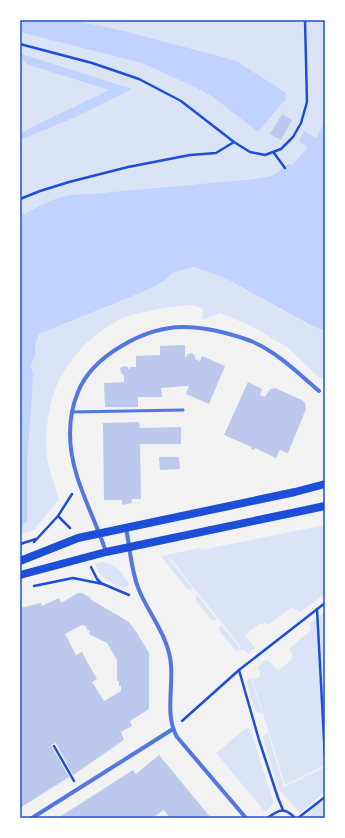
<svg xmlns="http://www.w3.org/2000/svg" width="345" height="838" font-family="Literata,serif">
<style>
.green{fill:#dbe4f7}
.water{fill:#bfd3fe}
.building{fill:#bdc9ec;fill-rule:evenodd}
.lines{fill:none;stroke-linecap:round;stroke-linejoin:round}
.path{stroke:#1d4ed8;stroke-width:2.5}
.service{stroke:#5277de;stroke-width:3}
.minor{stroke:#5277de;stroke-width:4}
.secondary{stroke:#1d4ed8;stroke-width:8}
.neatline{fill:none;stroke:#1d4ed8;stroke-width:1.5}
</style>
<rect width="100%" height="100%" fill="#f2f2f2"/>
<g class="green">
<path d="M20,20H325V114L324,123L316,138L312,136L309,147L292,165L285,168L273,176L254,179L89,194C60,193 45,203 20,216Z"/>
<path d="M194,267L227,279L309,325L325,331V379L318,377L287,347L251,326L220,313L202,320L203,308C198,307 193,305 188,305C171,306 133,313 119,320C85,337 55,373 49,412C46,426 46,443 47,457C49,471 55,485 59,499L34,530L20,534V527L27,522V461L32,397L33,375L31,365L35,356V346L39,334L150,289L167,279L172,273Z"/>
<polygon points="325,525 325,594 300,612 292,607 268,625 265,623 259,624 245,635 255,648 248,654 245,650 240,650 237,652 220,632 219,627 221,625 240,648 241,647 170,558 169,559 193,589 190,590 187,589 161,556 200,548 201,550"/>
<path d="M102,562C116,564 122,572 129,584L128,586L122,588C109,582 100,578 95,564Z"/>
<polygon points="197,594 217,620 214,621 210,619 195,599"/>
<polygon points="325,612 325,765 285,785 252,678 256,679 260,676 260,671 257,667 267,659 278,671 291,660 292,653 289,649 311,630 309,624"/>
<polygon points="251,678 262,713 258,713 255,710 247,684 248,680"/>
<polygon points="246,728 250,729 251,731 273,801 272,806 265,812 216,753"/>
<polygon points="268,733 284,787 325,767 325,792 300,813 279,790 263,739 265,734"/>
<path d="M325,802V818H306C311,809 315,804 325,802Z"/>
</g>
<g class="water">
<polygon points="20,20 72,20 128,32 222,57 238,62 286,93 285,100 258,132 213,97 197,88 142,63 20,32"/>
<polygon points="20,54 28,56 132,89 73,118 20,140 20,133 109,90 26,64 25,61 20,60"/>
<path d="M325,114V331L310,325L227,279L194,267L172,273L167,279L150,289L39,334L35,346V356L31,365L33,375L32,397L27,461V522L20,527V216C45,203 60,193 89,194L254,179L272,176L288,164L292,165L308,147L299,141L304,131L316,138L324,123Z"/>
</g>
<g class="building">
<polygon points="282,114 292,120 281,140 270,134"/>
<polygon points="185,345 185,358 188,354 192,353 195,356 195,359 200,361 202,356 225,366 209,404 186,394 189,386 186,386 161,388 162,397 138,397 138,407 105,407 104,383 124,382 124,375 121,373 120,368 124,366 128,367 129,370 130,370 130,367 136,367 136,356 160,355 160,346"/>
<polygon points="248,382 262,389 260,395 265,397 270,389 275,388 302,400 305,403 306,409 288,453 280,450 276,458 255,448 254,450 251,449 252,447 224,435"/>
<polygon points="139,422 140,428 181,427 181,444 140,444 141,499 132,499 132,503 122,505 122,500 104,500 103,423"/>
<polygon points="159,457 179,457 180,469 160,470"/>
<path d="M78,593H82L91,598L90,599L129,622L137,633L149,653V709L130,721L132,726L121,732L124,740L73,775L56,743L51,745L69,777L20,808V608L41,603L42,606L59,598L61,603ZM82,625L87,627L86,629L90,631L89,634L107,643L117,660V681H119V686H121V691L104,701L92,682L97,679L86,660L82,652L76,655L65,634Z"/>
<polygon points="159,755 211,818 170,818 164,810 152,818 58,818 133,770 136,774"/>
</g>
<g class="lines">
<g class="path">
<polyline points="20,44 92,63 139,79 181,101 234,142 250,152 265,155 281,149 293,137 301,123 307,102 305,20"/>
<polyline points="274,153 285,168"/>
<polyline points="20,199 40,191 69,182 128,167 190,155 216,153 234,142"/>
<polyline points="58,516 70,528"/>
<polyline points="34,542 58,516 72,494"/>
<polyline points="20,544 36,539"/>
<polyline points="91,567 97,579 101,583"/>
<polyline points="34,586 73,578 103,584 129,595"/>
<polyline points="317,609 325,758"/>
<polyline points="239,670 259,740 278,798 283,810"/>
<polyline points="182,721 239,670 325,603"/>
<polyline points="54,746 74,781"/>
<path d="M267,818C279,810 284,806 295,818"/>
<polyline points="298,818 325,797"/>
</g>
<polyline class="service" points="72,412 183,410"/>
<g class="minor">
<path d="M126,528C130,548 131,571 139,590C150,616 169,637 171,665C173,689 165,716 177,737L246,818"/>
<path d="M106,552C93,512 70,476 70,434C70,420 72,406 78,392C92,356 145,327 183,327C206,327 229,333 251,341C277,352 298,373 319,391"/>
<polyline points="32,818 173,729"/>
</g>
<g class="secondary">
<polyline points="20,561 78,538 295,492 325,484"/>
<polyline points="20,575 106,552 325,506"/>
</g>
</g>
<rect width="345" height="838" fill="none" stroke="#ffffff" stroke-width="42"/>
<rect x="21" y="21" width="303" height="796" class="neatline"/>
</svg>
